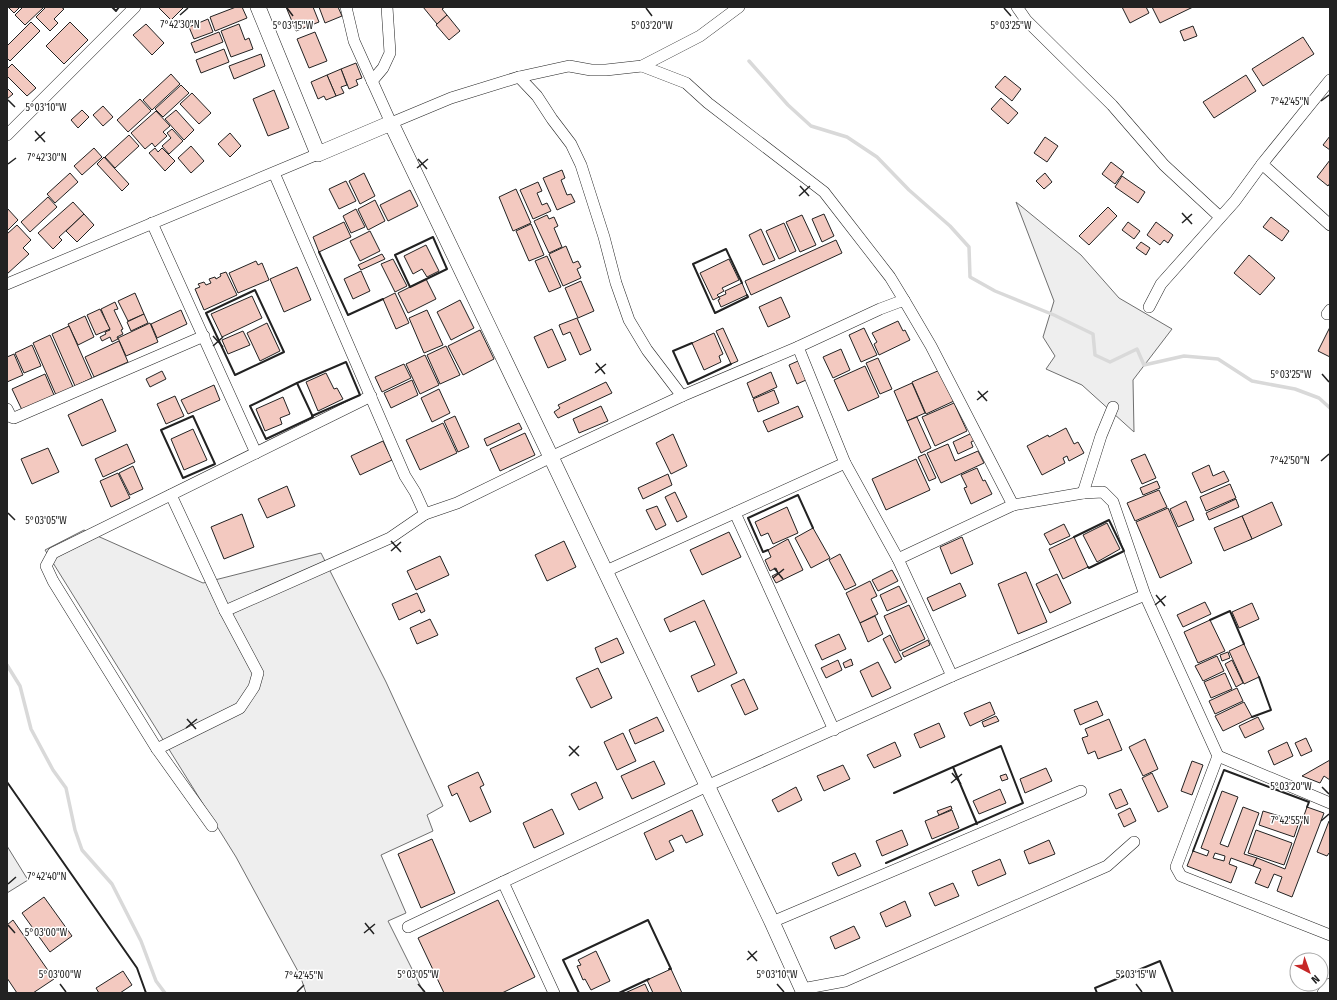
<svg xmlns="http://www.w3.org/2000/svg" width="1337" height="1000" font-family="'Fira Sans Condensed',sans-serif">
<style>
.green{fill:#eee;stroke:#6f6f6f}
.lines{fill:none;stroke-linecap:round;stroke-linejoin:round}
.stream{stroke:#d9d9d9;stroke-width:3.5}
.building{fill:#f3c9c0;stroke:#222;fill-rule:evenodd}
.street-casing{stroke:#222;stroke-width:12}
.secondary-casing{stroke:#222;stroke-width:16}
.street{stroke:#fff;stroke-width:11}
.secondary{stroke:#fff;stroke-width:15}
.wall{stroke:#222;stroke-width:2}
.ticks{fill:none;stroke:#222;stroke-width:1.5}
.ticks-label{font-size:10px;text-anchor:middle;fill:#222;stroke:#fff;stroke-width:3;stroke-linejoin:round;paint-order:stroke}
</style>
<rect width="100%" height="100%" fill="#fff"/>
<g class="green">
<polygon points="1016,202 1081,255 1119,298 1172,329 1133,380 1134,432 1082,385 1046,369 1055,356 1043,337 1054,301"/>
<polygon points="84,530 203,583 321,553 386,682 443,806 427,815 433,831 381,855 406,913 388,921 424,993 306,993 300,975 236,857 45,550"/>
<polygon points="7,846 28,880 7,893"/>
</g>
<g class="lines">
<g class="stream">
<polyline points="749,61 788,105 811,126 847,137 877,157 909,190 950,226 969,247 970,277 995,291 1054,315 1093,334 1095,355 1110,362 1137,349 1144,365 1184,356 1218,359 1252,381 1295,389 1319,398 1330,408"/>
<polyline points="7,665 20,686 31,729 53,770 66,788 75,830 82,850 112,884 141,941 156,981 165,993"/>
</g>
</g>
<g class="building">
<polygon points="8,7 20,7 14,13"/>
<polygon points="23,7 44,7 25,25 15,15"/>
<polygon points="46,7 61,7 64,9 54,19 58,23 50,31 36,17"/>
<polygon points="160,7 184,7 171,20 159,8"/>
<polygon points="236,7 242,7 247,18 215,31 210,17"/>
<polygon points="286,7 313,7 319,22 296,31"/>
<polygon points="319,7 338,7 342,16 325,23"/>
<polygon points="423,7 445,7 442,9 447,15 437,24"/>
<polygon points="1122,7 1146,7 1149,13 1130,23"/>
<polygon points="1152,7 1193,7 1160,23"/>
<polygon points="447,15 460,31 449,40 436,25"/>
<polygon points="208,19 213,32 194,39 189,27"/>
<polygon points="31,22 40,31 10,61 7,58 7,46"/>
<polygon points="70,22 88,40 64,64 46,46"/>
<polygon points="146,24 164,43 152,55 133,35"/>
<polygon points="239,24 245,40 249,38 253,49 231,57 221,31"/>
<polygon points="1193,26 1197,36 1184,41 1180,31"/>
<polygon points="219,32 223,42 195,53 191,43"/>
<polygon points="315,32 327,61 309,68 297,39"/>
<polygon points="1303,37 1314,54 1263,86 1252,69"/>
<polygon points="224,49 229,62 201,73 196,60"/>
<polygon points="261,54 265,66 234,79 229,66"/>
<polygon points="356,63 362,78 356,80 358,85 349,89 341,69"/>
<polygon points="12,64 36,88 27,96 7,76 7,69"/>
<polygon points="341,69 347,85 341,87 344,93 336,96 327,75"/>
<polygon points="171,74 180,84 152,110 143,100"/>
<polygon points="327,75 336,96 326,100 324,96 318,99 311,82"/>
<polygon points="1246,75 1256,91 1214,118 1203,102"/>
<polygon points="1005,76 1021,89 1012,101 995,87"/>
<polygon points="181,85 189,93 163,117 155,109"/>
<polygon points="7,88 13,94 7,99"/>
<polygon points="274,90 289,128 268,136 253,99"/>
<polygon points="192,93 211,113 199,124 180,104"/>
<polygon points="1001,98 1018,113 1008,124 991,109"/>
<polygon points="140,99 151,111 128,132 117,120"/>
<polygon points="103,106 113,117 103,126 93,115"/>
<polygon points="82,110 89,117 78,128 71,120"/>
<polygon points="176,110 194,130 184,140 165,119"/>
<polygon points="156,111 170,126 163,132 167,136 155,147 152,143 145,149 131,133"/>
<polygon points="172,129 183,141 169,154 162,146 171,138 167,133"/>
<polygon points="230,133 241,146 230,157 218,144"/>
<polygon points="129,135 139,146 115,168 105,157"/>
<polygon points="1330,136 1330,150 1323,145"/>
<polygon points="1045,137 1058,146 1047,162 1034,153"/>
<polygon points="191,146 204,161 191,173 178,158"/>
<polygon points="94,148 102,157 82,175 74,166"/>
<polygon points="155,148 158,152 162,148 175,161 165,171 149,153"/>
<polygon points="104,157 129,184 122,191 97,164"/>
<polygon points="1330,160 1330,183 1328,186 1317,177"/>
<polygon points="1111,162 1124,172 1115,184 1102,174"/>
<polygon points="562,170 565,178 561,180 567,195 571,194 575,202 557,210 543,178"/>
<polygon points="70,173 78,182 55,203 47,194"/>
<polygon points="364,173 375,196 360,204 349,181"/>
<polygon points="1045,173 1052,182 1044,189 1036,181"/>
<polygon points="1122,176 1145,192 1138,203 1115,187"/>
<polygon points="346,181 356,201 339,209 329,189"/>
<polygon points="538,182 542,191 537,193 542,205 547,203 551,211 533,219 520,190"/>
<polygon points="516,189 531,223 513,231 499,197"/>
<polygon points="410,190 418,206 388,221 380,205"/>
<polygon points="48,197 57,207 30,232 21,222"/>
<polygon points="375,200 385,221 368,230 358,209"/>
<polygon points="73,202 84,214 59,237 62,240 53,249 38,233"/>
<polygon points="1108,207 1117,216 1089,245 1079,236"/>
<polygon points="7,208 18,220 7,231"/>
<polygon points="356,209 365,227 351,233 343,216"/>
<polygon points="84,214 94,225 77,242 66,231"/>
<polygon points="824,214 834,236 822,242 812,219"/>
<polygon points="547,215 549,219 554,217 558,226 554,228 562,247 549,253 534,221"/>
<polygon points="802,215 816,245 800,252 786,222"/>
<polygon points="1271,217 1289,231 1282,241 1263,227"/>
<polygon points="344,222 351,237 319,252 313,237"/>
<polygon points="1128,222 1140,231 1134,239 1122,230"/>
<polygon points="1156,222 1173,235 1168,243 1164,240 1160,245 1147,235"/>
<polygon points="784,223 796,251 779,259 766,231"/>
<polygon points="531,224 544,255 529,261 516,231"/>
<polygon points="17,225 31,240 23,248 29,254 7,274 7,234"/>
<polygon points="761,229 775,260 763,265 749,235"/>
<polygon points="370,231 380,251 360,261 350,241"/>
<polygon points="836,240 842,253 751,295 745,281"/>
<polygon points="1141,242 1150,248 1146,255 1136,248"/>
<polygon points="426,245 439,271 427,277 422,269 413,274 404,256"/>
<polygon points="566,246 573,263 578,261 581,267 577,269 581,278 563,286 549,254"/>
<polygon points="382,254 385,259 361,270 358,265"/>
<polygon points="1249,255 1275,278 1260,295 1234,273"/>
<polygon points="547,256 561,287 549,292 535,261"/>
<polygon points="393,259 407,286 395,292 381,264"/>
<polygon points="729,259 739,280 722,288 724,291 717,295 719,297 713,300 700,273"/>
<polygon points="256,261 258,265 262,263 269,280 238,293 229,273"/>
<polygon points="297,267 311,300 284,312 270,279"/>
<polygon points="361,271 370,291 353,299 344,279"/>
<polygon points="226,272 237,295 204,310 195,289 200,287 198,284 204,282 206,285 211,283 209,279 215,277 216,279 221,276 220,274"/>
<polygon points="426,279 436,299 408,313 398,293"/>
<polygon points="581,281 594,311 578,318 565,288"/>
<polygon points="742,283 747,295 721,307 718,300 720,299 719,297 726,294 725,291"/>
<polygon points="135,293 144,314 128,321 118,301"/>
<polygon points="395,293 409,323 396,329 383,299"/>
<polygon points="252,296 262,318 222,337 211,314"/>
<polygon points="781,297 790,317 768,327 759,307"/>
<polygon points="460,300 474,328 451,340 437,312"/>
<polygon points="115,302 118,309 114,310 123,329 121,330 123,334 117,337 118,339 112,342 110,337 102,341 100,337 106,334 105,332 110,330 101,309"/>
<polygon points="100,309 110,329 96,335 87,315"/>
<polygon points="181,310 187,324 157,338 151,324"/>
<polygon points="427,310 443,345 424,353 409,318"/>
<polygon points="144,314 148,323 131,331 127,322"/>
<polygon points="85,316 94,337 78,345 68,324"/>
<polygon points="577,318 591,350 580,355 570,332 563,335 559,325"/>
<polygon points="898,321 903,331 905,330 910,340 879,355 874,344 877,342 872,333"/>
<polygon points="150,323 158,342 126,356 118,338"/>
<polygon points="267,323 280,351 260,361 247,333"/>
<polygon points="69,326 92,378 75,386 52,334"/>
<polygon points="1330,327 1330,357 1318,351"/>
<polygon points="723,328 738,361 731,364 716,331"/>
<polygon points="864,328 877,355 861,362 849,335"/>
<polygon points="552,329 566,360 548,368 534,337"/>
<polygon points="480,330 494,359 463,375 448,346"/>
<polygon points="243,331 250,345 228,354 222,340"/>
<polygon points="714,333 723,354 719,356 721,362 704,370 692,343"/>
<polygon points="50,335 73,387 56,395 33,343"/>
<polygon points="119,341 128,362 94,377 85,357"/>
<polygon points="32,345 41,366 24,373 15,353"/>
<polygon points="446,346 460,375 440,384 427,355"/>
<polygon points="841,349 850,370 833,378 823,357"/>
<polygon points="14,354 23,375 7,382 7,357"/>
<polygon points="425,355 439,385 420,394 406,364"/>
<polygon points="878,358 892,389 880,394 866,363"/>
<polygon points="798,361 806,380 797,384 789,365"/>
<polygon points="404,364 411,378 382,392 375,377"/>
<polygon points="865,366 879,397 848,411 834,380"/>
<polygon points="940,370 954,401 926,414 912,382"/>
<polygon points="162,371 166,379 150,387 146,379"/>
<polygon points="771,372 777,387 753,398 747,383"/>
<polygon points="326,373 334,389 337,388 343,399 318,411 306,382"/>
<polygon points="45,374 54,395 22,410 12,389"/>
<polygon points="412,380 418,395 391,408 384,393"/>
<polygon points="606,382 612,393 558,418 554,412 560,408 558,405"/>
<polygon points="912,383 925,413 907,421 894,391"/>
<polygon points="214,385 220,400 188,414 181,400"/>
<polygon points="439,389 450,413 432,422 421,398"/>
<polygon points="774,390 779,403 758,412 753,399"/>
<polygon points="175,396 184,416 166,424 157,404"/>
<polygon points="283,397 290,414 280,418 282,424 265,431 256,409"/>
<polygon points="102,399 116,431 82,446 68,415"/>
<polygon points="954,403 967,431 935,446 922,417"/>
<polygon points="601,406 608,421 579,433 573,419"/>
<polygon points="798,406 803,417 768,432 763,421"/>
<polygon points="455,416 469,447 458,452 444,421"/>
<polygon points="917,417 931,448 921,453 907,421"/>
<polygon points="443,423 457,453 420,470 406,440"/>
<polygon points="519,423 522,429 487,446 484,439"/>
<polygon points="1066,428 1074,444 1078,442 1084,453 1069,461 1067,456 1063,458 1065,463 1042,475 1027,446 1048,435 1049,437"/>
<polygon points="193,429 207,460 184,470 171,439"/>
<polygon points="525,433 535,455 500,471 490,449"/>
<polygon points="972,433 975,440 971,442 973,447 958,454 953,442"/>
<polygon points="673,434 687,466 671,474 656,443"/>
<polygon points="383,441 392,460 360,475 351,456"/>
<polygon points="127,444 135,462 103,477 95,459"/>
<polygon points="948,444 955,461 978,451 984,463 941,483 927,453"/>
<polygon points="48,448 59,472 32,484 21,459"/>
<polygon points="925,454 936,478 929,481 918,457"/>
<polygon points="1145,454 1156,478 1142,484 1131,460"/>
<polygon points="916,459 930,490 886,510 872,479"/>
<polygon points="1209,465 1213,476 1224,471 1229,481 1201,493 1192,473"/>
<polygon points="133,466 143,489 130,495 119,473"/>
<polygon points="977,468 983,481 985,480 992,494 971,504 964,488 967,487 961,475"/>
<polygon points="118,473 130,498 111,507 100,481"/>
<polygon points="668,474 672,485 643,499 638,488"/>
<polygon points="1157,481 1160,488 1143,495 1140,488"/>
<polygon points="1230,484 1236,498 1206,511 1200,497"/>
<polygon points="287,486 295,506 267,518 258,499"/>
<polygon points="1159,490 1167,507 1135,521 1127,503"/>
<polygon points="675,492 687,517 677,522 665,497"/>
<polygon points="1236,499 1239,507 1209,520 1206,513"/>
<polygon points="1186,501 1194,520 1178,527 1170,509"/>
<polygon points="1272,502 1282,525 1252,539 1242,516"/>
<polygon points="657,506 666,525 656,530 646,510"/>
<polygon points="787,507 798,533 773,544 768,533 761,536 755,522"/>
<polygon points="1168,508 1192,563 1160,578 1136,522"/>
<polygon points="242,514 254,547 224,559 211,527"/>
<polygon points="1242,516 1252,539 1224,551 1214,528"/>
<polygon points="1107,523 1120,549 1097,562 1083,535"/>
<polygon points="1064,524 1070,536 1050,545 1044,534"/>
<polygon points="813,528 830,558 811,568 795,538"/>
<polygon points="729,532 741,557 702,575 690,550"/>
<polygon points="962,537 973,564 951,574 940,547"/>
<polygon points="1074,537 1088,567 1063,579 1049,549"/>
<polygon points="788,539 803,570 776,583 772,576 778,573 776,568 770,571 765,560 771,557 768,550"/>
<polygon points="564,541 576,567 547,581 535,555"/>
<polygon points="840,554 856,585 845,590 829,560"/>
<polygon points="440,556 449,575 416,590 407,571"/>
<polygon points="892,570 898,581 878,591 872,580"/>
<polygon points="1026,572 1047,622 1018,634 998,584"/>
<polygon points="1057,574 1071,603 1050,613 1036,584"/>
<polygon points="870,581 877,596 871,599 878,614 860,623 846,593"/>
<polygon points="960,583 966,596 933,611 927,598"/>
<polygon points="899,586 907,602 887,611 880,595"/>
<polygon points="417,593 425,611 421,613 420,610 399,620 392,604"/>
<polygon points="704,600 737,673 698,692 691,676 715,665 695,621 670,632 664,619"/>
<polygon points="1205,602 1211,614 1183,627 1177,615"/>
<polygon points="1252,603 1259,619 1239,628 1232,612"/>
<polygon points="909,605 925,639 900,651 884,616"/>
<polygon points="875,616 883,634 868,642 860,623"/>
<polygon points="430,619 438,635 417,644 410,628"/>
<polygon points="1210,620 1225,651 1198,663 1184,632"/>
<polygon points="839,634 846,649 822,660 815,645"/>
<polygon points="890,635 902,659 895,663 883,639"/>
<polygon points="617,638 624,653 601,663 595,648"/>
<polygon points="928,640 930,645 904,657 902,653"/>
<polygon points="1244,644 1259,677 1244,684 1229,651"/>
<polygon points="1228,652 1230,658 1222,661 1220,655"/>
<polygon points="1217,656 1224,671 1203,681 1195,666"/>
<polygon points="851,659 853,665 845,668 843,663"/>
<polygon points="838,660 842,670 826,678 821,668"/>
<polygon points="1232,660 1243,683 1236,687 1225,664"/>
<polygon points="878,662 891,688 872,697 860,671"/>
<polygon points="598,668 612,698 591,708 576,678"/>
<polygon points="1225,673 1232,689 1211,698 1204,682"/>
<polygon points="744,679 758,709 745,715 731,685"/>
<polygon points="1237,688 1243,701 1215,714 1209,701"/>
<polygon points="1097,701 1103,715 1080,725 1074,710"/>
<polygon points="990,702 995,714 970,726 964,713"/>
<polygon points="1244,702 1252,717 1223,731 1215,716"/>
<polygon points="996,716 999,721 984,727 982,722"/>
<polygon points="657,717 664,731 635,744 629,730"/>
<polygon points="1258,717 1264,729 1245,738 1239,726"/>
<polygon points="1109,719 1122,750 1098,759 1095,751 1088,754 1082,738 1088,736 1085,729"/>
<polygon points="939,723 945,737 920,748 914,734"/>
<polygon points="623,733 636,761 617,770 604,742"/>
<polygon points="1306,738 1312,751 1301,756 1295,743"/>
<polygon points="1145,739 1158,769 1143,776 1129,747"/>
<polygon points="895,742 901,756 874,768 867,755"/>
<polygon points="1287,742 1293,756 1274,765 1268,751"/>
<polygon points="1330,760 1330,780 1324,776 1320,783 1302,776"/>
<polygon points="654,761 665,784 632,799 621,776"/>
<polygon points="1192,761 1203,765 1192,795 1181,791"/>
<polygon points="843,765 850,779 824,791 817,776"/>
<polygon points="1046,768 1052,781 1025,793 1020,779"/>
<polygon points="478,772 484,785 480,787 491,812 470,822 457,793 452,796 448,786"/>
<polygon points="1152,773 1168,807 1158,812 1142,778"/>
<polygon points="1006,774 1008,779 1002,781 1000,776"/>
<polygon points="596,782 603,798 579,810 571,794"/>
<polygon points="796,787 802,800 778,812 772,800"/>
<polygon points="1000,789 1006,803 979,814 973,801"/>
<polygon points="1121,789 1128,804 1116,809 1109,794"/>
<path d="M1222,791L1238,797L1220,844L1228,847L1243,807L1259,813L1244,854L1257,858L1253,866L1231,858L1229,864L1237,867L1231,883L1187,866L1193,851L1207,856L1209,851L1201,848ZM1215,853L1225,856L1224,861L1213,858Z"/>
<polygon points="951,806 952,809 939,815 937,811"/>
<polygon points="1307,807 1324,813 1292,897 1277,891 1282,877 1274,874 1268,888 1255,883 1261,869 1253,866 1257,858 1285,869"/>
<polygon points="1130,808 1136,821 1124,827 1118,814"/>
<polygon points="552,809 564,834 534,848 523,823"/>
<polygon points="692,810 703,835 686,843 682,835 669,841 674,851 656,860 644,833"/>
<polygon points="952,810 959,828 932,839 925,821"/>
<polygon points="1263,811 1299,822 1294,837 1259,825"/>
<polygon points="1329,821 1330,822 1330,854 1329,853 1327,856 1317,852"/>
<polygon points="902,830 908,845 882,856 876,841"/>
<polygon points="1256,830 1292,843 1284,865 1248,853"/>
<polygon points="432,839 455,893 421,908 398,854"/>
<polygon points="1049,840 1055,854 1029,864 1024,851"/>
<polygon points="855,853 861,866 838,876 832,863"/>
<polygon points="1000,859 1006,874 978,886 972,871"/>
<polygon points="953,883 959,896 935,906 929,893"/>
<polygon points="44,897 72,936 50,952 22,913"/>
<polygon points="498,900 535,977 502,993 444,993 418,938"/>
<polygon points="905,901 911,916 886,927 880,913"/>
<polygon points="13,920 54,979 33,993 17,993 7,978 7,925"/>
<polygon points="854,926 860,938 835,949 830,937"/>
<polygon points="596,951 610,981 591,990 585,979 583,980 577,966 581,965 578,960"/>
<polygon points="671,969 682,993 653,993 647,980"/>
<polygon points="123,971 132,985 120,993 99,993 96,988"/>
<polygon points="645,984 649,993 625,993"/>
</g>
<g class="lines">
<g class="street-casing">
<g id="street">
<polyline points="346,7 354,41 391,123 451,98 519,77 569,66 591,70 606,70 642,66 700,36 739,7"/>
<polyline points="1017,7 1026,20 1112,105 1164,165 1220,217"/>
<polyline points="642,66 686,83 708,103 824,192 890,277 904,300"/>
<polyline points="519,77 537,96 552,119 571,144 581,165 604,237 616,283 629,320 647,350 682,396"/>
<polyline points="372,81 383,68 390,53 387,7"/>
<polyline points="7,135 135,7"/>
<polyline points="1262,164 1330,225"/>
<polyline points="274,173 405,476 415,492 425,514 457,503 551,457 682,396 798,347 880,309 904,300 931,346 1013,505"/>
<polyline points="152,223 256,453"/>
<polyline points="7,284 318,154"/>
<polyline points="1149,307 1161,284 1235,201 1262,164 1330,80"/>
<polyline points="1327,314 1330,310"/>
<polyline points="798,347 845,463 898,559 952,676"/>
<polyline points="7,409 11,417 14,418 204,336"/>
<polyline points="1083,493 1101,436 1113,407"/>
<polyline points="735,513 834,730"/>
<polyline points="898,559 1013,505 1083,493 1103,492 1113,502 1145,595 1218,756 1176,867 1181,876 1330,935"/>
<polyline points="606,571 845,463"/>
<polyline points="225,611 390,538 425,514"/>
<polyline points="157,749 240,708 254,687 258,673 225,611 171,495"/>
<polyline points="1218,756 1330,803"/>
<polyline points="212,826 157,749 53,581 46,566 53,553 371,396"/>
<polyline points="503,882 707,786 952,676 1145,595"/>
<polyline points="772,922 1081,791"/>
<polyline points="408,927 503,882 554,993"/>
<polyline points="802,989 845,981 1107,866 1134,842"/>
<polyline points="1323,993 1330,984"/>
</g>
</g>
<g class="secondary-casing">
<polyline id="secondary" points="258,7 318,154 391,123 551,457 772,922 804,993"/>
</g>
<use href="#street" class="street"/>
<use href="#secondary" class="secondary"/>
<g class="wall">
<polyline points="112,7 116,11 119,7"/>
<polygon points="433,237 447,269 410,287 395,255"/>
<polyline points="319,252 348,315 383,299"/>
<polyline points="742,283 726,249 693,264 715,313 748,297 747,295"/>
<polygon points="255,290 284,352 235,375 206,313"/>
<polyline points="692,343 673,351 688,384 731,364"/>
<polygon points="297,383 313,417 266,439 250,406"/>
<polyline points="297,383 346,362 360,395 312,416"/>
<polygon points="193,416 215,464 183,478 161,430"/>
<polyline points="1074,537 1109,520 1124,551 1089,568 1088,567"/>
<polyline points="768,550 763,552 748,518 798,495 813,528"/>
<polyline points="1210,620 1230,611 1244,644"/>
<polyline points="1252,717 1271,710 1259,677"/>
<polyline points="7,782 137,968 146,993"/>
<polyline points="894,793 953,767"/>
<polyline points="1193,851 1224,770 1309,802 1307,807"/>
<polyline points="886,863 1023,803 1001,746 953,767 977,824"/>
<polyline points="579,993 563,960 648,920 671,969 669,969"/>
<polyline points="619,993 649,979"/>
<polyline points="1097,993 1095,988 1160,961 1173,993"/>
</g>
</g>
<path class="ticks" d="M287,8L293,16M646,8L652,16M1004,8L1011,16M180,15L188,8M8,100L15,107M1321,101L1329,95M35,131L45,142M35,141L45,132M418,159L427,169M8,164L16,158M417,168L428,159M800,186L809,196M799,196L810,186M1182,213L1192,224M1182,223L1192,214M213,336L223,347M213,346L223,337M596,363L605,374M595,373L606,364M1322,374L1329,382M978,391L987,401M977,400L988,391M1321,461L1329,454M8,513L15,520M391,541L401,552M391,551L401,542M774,568L783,579M773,578L784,569M1156,595L1165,606M1155,605L1166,596M187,719L196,729M186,728L197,719M569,746L579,756M569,756L579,746M952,773L961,784M951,783L962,774M1322,787L1329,794M1321,821L1329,814M8,884L16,877M365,923L374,934M8,925L15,933M364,933L375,924M748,951L757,961M747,960L757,951M60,984L66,992M418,984L425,992M777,984L784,992M1136,984L1142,992M297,992L304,985"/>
<g class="ticks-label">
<text x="180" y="28">7°42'30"N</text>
<text x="293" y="29">5°03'15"W</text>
<text x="1011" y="29">5°03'25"W</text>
<text x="652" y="29">5°03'20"W</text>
<text x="1290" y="105">7°42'45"N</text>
<text x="46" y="111">5°03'10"W</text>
<text x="47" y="161">7°42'30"N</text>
<text x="1291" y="378">5°03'25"W</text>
<text x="1290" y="464">7°42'50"N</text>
<text x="46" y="524">5°03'05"W</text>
<text x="1291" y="790">5°03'20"W</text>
<text x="1290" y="824">7°42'55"N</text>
<text x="47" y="880">7°42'40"N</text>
<text x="46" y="936">5°03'00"W</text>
<text x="60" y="978">5°03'00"W</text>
<text x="418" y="978">5°03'05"W</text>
<text x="777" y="978">5°03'10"W</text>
<text x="1136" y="978">5°03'15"W</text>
<text x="304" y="979">7°42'45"N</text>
</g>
<rect width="1337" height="1000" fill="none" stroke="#222222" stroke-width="16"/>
<g transform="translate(1309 972) rotate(139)"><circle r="19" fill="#ffffff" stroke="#a7a7a7"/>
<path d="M0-3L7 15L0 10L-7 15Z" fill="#c62828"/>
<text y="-6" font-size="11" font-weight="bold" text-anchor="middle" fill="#222222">N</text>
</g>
</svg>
